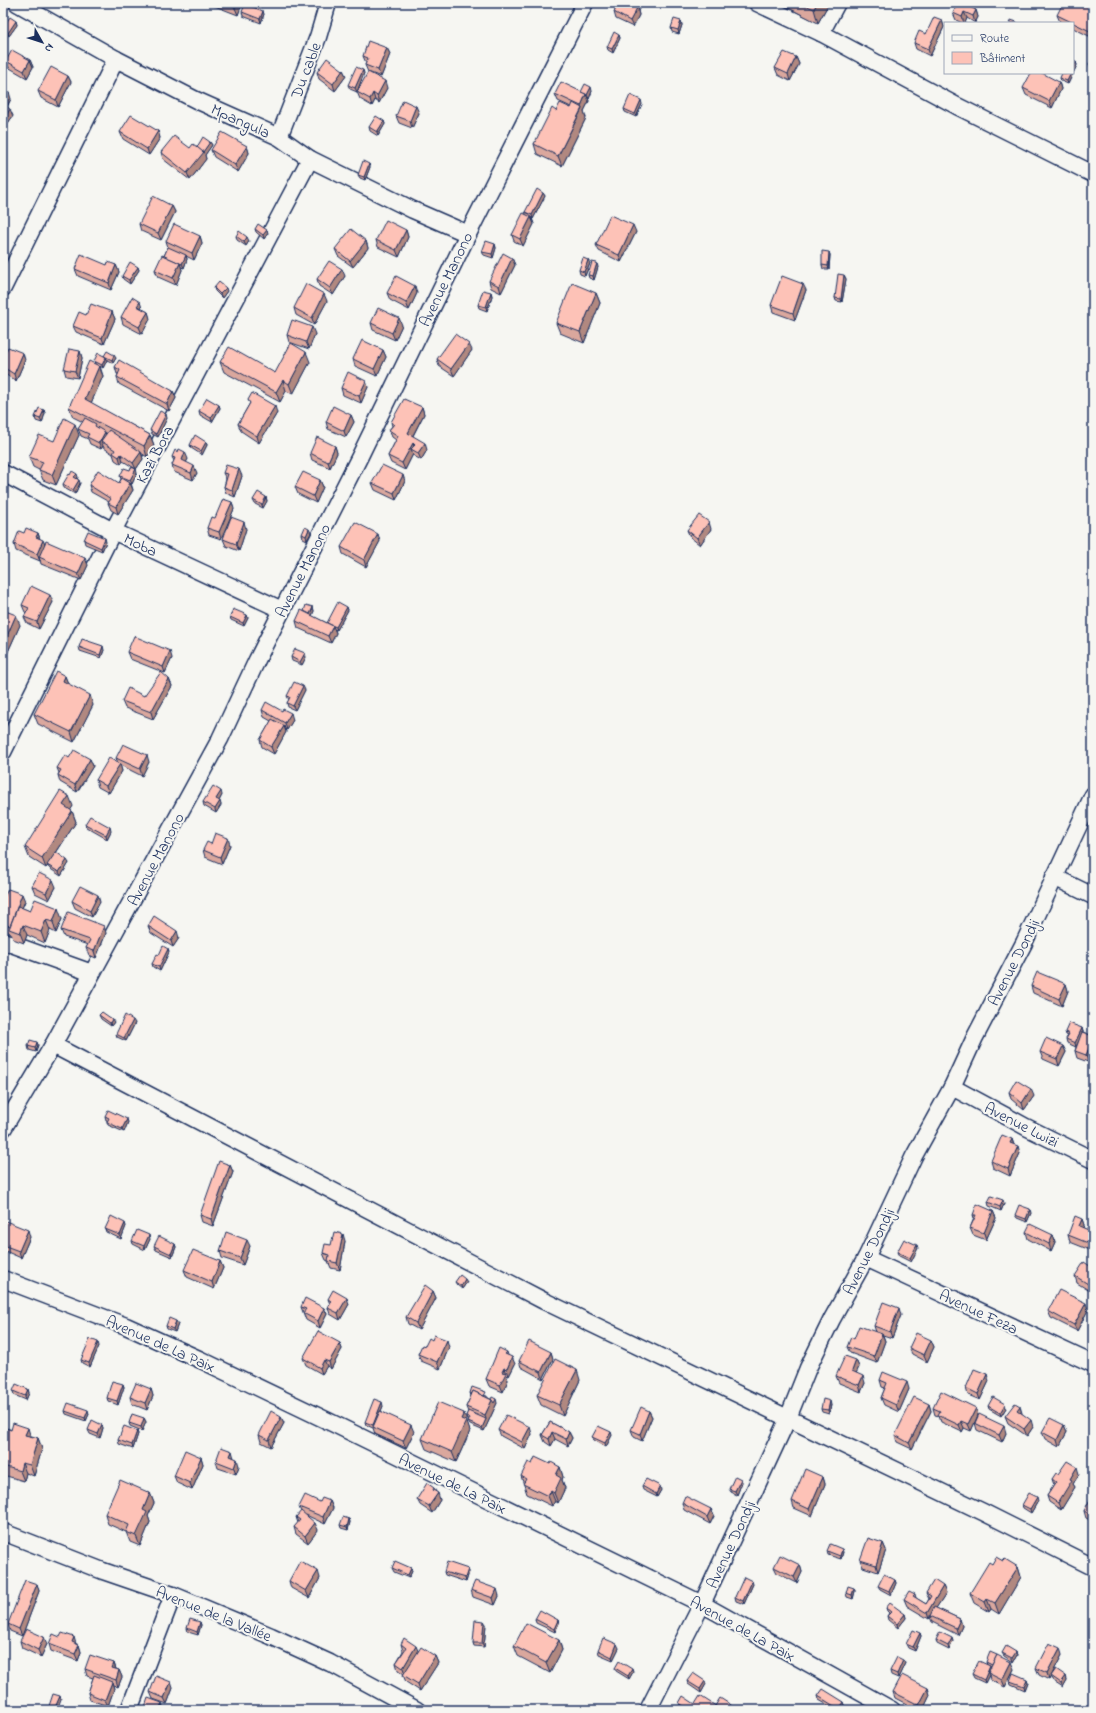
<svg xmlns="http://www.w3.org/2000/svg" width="1096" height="1713" font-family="'Indie Flower',sans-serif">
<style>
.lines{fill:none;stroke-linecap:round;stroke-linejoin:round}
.minor-casing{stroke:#1b2f5e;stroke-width:19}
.minor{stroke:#f6f6f2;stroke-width:16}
.wall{fill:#daa79d;stroke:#1b2f5e}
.shaded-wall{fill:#b18880;stroke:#1b2f5e}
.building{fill:#fdc2b7;stroke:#1b2f5e}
.labels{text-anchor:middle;stroke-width:4;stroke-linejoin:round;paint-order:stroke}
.street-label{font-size:16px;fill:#1b2f5e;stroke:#f6f6f2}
</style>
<rect width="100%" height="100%" fill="#f6f6f2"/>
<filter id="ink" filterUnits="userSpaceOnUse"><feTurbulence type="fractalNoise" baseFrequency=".025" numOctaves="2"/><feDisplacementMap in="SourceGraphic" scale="8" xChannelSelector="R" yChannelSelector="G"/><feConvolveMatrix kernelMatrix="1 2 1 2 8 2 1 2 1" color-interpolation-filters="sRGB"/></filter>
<g filter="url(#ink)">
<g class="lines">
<g class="minor-casing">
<g id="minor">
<polyline points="17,3 116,59 196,100 279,137 310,159 413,210 468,234"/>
<polyline points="757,3 821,33 957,106 1093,174"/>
<polyline points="821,33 837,3"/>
<polyline points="279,137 318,37 328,3"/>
<polyline points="3,288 116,59"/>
<polyline points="3,473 113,531 282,610"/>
<polyline points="3,752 113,531 310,159"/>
<polyline points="1054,877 1093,896"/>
<polyline points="3,941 92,973"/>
<polyline points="53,1045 544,1301 983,1512 1093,1567"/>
<polyline points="952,1087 1026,1127 1093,1160"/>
<polyline points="3,1129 53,1045 220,739 257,660 360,456 468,234 585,3"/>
<polyline points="866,1258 1093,1364"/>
<polyline points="3,1279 126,1326 201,1360 328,1421 702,1604 892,1710"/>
<polyline points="3,1532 103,1571 173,1595 271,1636 330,1663 417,1710"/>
<polyline points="129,1710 173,1595"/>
<polyline points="648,1710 702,1604 788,1418 808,1368 832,1319 866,1258 914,1156 952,1087 975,1037 1024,943 1093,795"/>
</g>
</g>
<use href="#minor" class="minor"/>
</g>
<g class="wall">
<polygon points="207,3 242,3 242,4 238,15"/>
<polygon points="618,3 642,3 638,11 639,15 633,27 616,19 614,12"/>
<polygon points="782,3 829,3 818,23 783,5"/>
<polygon points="1093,7 1093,38 1073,28 1073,23 1062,23 1060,22 1057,15"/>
<polygon points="971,8 976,10 978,17 975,23 967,18 965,23 962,23 956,20 953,13"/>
<polygon points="242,12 264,14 261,23 243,16"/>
<polygon points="942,20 944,27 930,56 916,49 914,43 926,34"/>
<polygon points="16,21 17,25 9,36 3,32 3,27"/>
<polygon points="681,21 682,25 679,34 672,32 671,28"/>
<polygon points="619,35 620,38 613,53 608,50 607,47"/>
<polygon points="387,48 390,54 381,77 368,72 365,65 366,63 363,56"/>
<polygon points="796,57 799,64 790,81 778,75 775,68"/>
<polygon points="1093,58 1093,72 1092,71 1089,64"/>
<polygon points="30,60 33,67 27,78 8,67 6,61"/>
<polygon points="1076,62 1077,65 1068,84 1061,81 1060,78"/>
<polygon points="343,70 346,76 335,91 319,79 317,72"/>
<polygon points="364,73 357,92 350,89 348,85"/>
<polygon points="68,76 71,82 58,107 41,98 38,91"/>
<polygon points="1059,82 1061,89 1052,108 1026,95 1023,88"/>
<polygon points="3,88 11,99 7,107 13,116 5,127 3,125"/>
<polygon points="387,88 379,103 375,100 372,106 360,99 357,92"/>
<polygon points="592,91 589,99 588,98 589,101 584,111 586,118 562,166 537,154 534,144 556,111 571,108 571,107 558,101 555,94"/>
<polygon points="642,104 636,117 625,112 624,109"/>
<polygon points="419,113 412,128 399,123 396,116"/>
<polygon points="384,121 385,124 378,136 370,131 369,127"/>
<polygon points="158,131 160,138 149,155 123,139 120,132"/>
<polygon points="210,142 212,145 205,155 206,159 190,180 163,159 161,152 190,148"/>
<polygon points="247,146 249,153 238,172 214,157 211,150"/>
<polygon points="369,164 370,167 365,180 360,178 358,175"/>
<polygon points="543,193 545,196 533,219 532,218 534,224 523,246 514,241 512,235 526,214 525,212"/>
<polygon points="172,206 175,212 161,240 141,231 139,224"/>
<polygon points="255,229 268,233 264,239 256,232"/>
<polygon points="406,230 408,237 399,257 378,247 376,240"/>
<polygon points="636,232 621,262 599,251 596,245"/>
<polygon points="200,236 202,243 194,260 186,256 187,259 184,268 181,267 182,270 176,285 158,277 155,270 164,256 168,247 166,241"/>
<polygon points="236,236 249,241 246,246 237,240"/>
<polygon points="366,241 368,248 353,267 338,256 335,249"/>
<polygon points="495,244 496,248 493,258 484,255 482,252"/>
<polygon points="829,252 830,255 829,269 823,269 822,265"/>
<polygon points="512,258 515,265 501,293 491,288 489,281"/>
<polygon points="590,263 585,276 580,274 579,270"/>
<polygon points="107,265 116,265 119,272 111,290 78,276 75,269"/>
<polygon points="138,267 139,270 130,284 123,279 122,276"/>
<polygon points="598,267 594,280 589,278 588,275"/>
<polygon points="844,275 846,279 842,302 836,301 835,298"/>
<polygon points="345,276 333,295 319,286 317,279"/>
<polygon points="214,288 227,291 222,298 215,291"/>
<polygon points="806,290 795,320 773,312 771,305"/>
<polygon points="491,292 492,296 487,311 479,308 478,305"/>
<polygon points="387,293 417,293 409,310 390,300"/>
<polygon points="596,293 600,303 584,343 560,333 556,323"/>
<polygon points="327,301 314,325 296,315 294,308"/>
<polygon points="142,309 148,312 150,319 142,334 123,324 121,317"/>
<polygon points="112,312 115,319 104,344 76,332 73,326 86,315"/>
<polygon points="371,323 402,325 395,340 373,330"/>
<polygon points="315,334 309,349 289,342 287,335"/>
<polygon points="383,350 386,357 377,376 355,366 353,359"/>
<polygon points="472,350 454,376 439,366 437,359"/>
<polygon points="80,351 82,358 78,378 66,376 64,369"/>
<polygon points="3,356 25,360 16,381 3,373"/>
<polygon points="104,356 116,358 113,363 107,360 103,368 100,366 103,376 91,403 150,435 154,445 147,457 141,453 143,459 136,469 123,461 121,464 115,460 113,454 104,448 103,446 101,449 90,444 88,439 81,436 78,429 83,422 73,417 69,407 95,364 94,361"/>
<polygon points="220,362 275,373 310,362 293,394 286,391 280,402 224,372"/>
<polygon points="115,367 173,391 176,398 169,411 119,384 117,377 118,374 117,374"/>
<polygon points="368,387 361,403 343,395 341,388"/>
<polygon points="248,400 277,413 259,443 241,431 238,424 250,403"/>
<polygon points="219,405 220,408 212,422 200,415 199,411"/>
<polygon points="422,407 424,414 413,436 427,450 421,460 414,456 413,454 405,470 391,463 388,456 396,440 392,437 389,430 392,426 391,422"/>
<polygon points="44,410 45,413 42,423 36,421 35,417"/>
<polygon points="351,415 354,422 346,437 328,429 326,422"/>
<polygon points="167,418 158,437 152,434 150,430"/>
<polygon points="79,435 56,485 43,480 39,470 33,467 29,457 54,441"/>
<polygon points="206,442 207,445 202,455 191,448 190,445"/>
<polygon points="335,446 337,453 330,468 312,460 310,453"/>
<polygon points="172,457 188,459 186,462 197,473 193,480 174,472 172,465 174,461"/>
<polygon points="130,470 137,473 132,484 131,483 133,490 118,514 111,510 108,503 109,502 91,492 89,485 119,483 121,479 120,476"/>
<polygon points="223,473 242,476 235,497 226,493 224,487 226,479"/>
<polygon points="78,477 77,479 80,483 75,494 64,488 63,484"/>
<polygon points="320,480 323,487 316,503 298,494 295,487"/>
<polygon points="405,481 396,500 375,490 372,483"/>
<polygon points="266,497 267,501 263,508 255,504 253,500"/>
<polygon points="234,509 221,539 209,535 207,528 215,518"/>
<polygon points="246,529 239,551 226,546 223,539"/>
<polygon points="711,529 700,545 690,537 687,530"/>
<polygon points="24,533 38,533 40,539 44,544 88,565 81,580 41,564 40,560 40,561 16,551 14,544"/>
<polygon points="311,533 307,540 303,538 302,534"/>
<polygon points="84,540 106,542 102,551 85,544"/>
<polygon points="380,541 366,567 343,554 341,547"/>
<polygon points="53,602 39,629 27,623 24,617 26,613 25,612 22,605"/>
<polygon points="313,607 314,611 312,616 327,623 347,607 348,610 337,630 335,629 336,633 331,643 298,628 296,621 304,612 304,611"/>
<polygon points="3,610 20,625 6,656 3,655"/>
<polygon points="247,615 248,618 244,626 231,620 230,617"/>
<polygon points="79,647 104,650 101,658 80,651"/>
<polygon points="127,652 172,658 165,673 130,659"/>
<polygon points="291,657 306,657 302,665 292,661"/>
<polygon points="65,676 68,684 93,705 74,742 38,724 34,714"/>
<polygon points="169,679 172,686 153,719 125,708 122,701 144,696"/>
<polygon points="305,690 295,710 288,707 287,703 289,700 287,696"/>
<polygon points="262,710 282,711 293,720 287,730 285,729 286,732 274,754 262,747 260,740 271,721 264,717"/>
<polygon points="69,758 90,759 93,766 77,792 60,782 58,775 59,773 57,768"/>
<polygon points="116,758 149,762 142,776 120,765 122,771 109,793 98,787 96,780 118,763"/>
<polygon points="222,795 219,801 221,805 216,813 204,806 203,802"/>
<polygon points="73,806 70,810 72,811 76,822 56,853 69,863 61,876 49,868 48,866 46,868 29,857 25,847"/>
<polygon points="85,824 111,831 107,839 86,827"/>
<polygon points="211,844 230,845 222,864 205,857 203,850"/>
<polygon points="32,886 56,887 49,900 35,893"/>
<polygon points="3,900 25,901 22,908 30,911 62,919 56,933 50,930 45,943 27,935 24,943 13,939 11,933 3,930"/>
<polygon points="72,901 100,902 92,917 75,908"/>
<polygon points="148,926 179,938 173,947 151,933"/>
<polygon points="61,930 106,933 96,958 89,955 86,948 88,945 64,937"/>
<polygon points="169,952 160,971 153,967 152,964 159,955"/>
<polygon points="1066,984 1068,991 1062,1006 1033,993 1031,986"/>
<polygon points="99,1015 114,1022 111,1026 101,1019"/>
<polygon points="135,1023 126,1041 117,1037 116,1034"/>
<polygon points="1082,1028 1083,1032 1093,1036 1093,1051 1088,1062 1077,1058 1075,1051 1076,1047 1067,1043 1066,1039 1068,1036 1066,1035 1065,1032"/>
<polygon points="38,1045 36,1052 29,1050 28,1046"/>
<polygon points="1063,1046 1066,1052 1059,1066 1043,1059 1040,1052"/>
<polygon points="1009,1092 1034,1096 1024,1110 1011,1099"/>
<polygon points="105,1116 128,1122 124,1132 108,1125 107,1122 107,1120 106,1120"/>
<polygon points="1012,1139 1014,1145 1020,1153 1010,1176 993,1168 991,1161"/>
<polygon points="230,1165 233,1172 213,1226 202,1222 200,1215"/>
<polygon points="988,1202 1004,1204 1001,1211 989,1206"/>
<polygon points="993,1211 996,1218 986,1240 973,1235 970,1228 974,1218 973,1215"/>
<polygon points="1031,1213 1027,1222 1017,1218 1015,1215"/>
<polygon points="1082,1219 1084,1225 1083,1228 1093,1232 1093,1244 1090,1250 1070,1242 1068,1235"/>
<polygon points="3,1220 30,1237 21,1258 3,1250"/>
<polygon points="126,1226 121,1239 106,1232 105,1229"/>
<polygon points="1026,1232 1053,1235 1055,1242 1051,1251 1028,1239"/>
<polygon points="150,1239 145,1250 133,1244 132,1241"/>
<polygon points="345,1241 340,1270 331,1268 328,1261 326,1260 323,1253 331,1245"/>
<polygon points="175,1244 176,1247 172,1257 156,1250 154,1246"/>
<polygon points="250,1246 243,1265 222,1258 220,1251"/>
<polygon points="918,1248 911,1262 899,1256 897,1252"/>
<polygon points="220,1261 223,1268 214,1289 187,1277 184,1270"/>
<polygon points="1093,1268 1093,1293 1077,1283 1075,1276"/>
<polygon points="455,1282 467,1282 462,1289 457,1285"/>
<polygon points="433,1291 436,1298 419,1330 408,1324 406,1317"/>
<polygon points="328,1299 349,1304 340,1320 330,1314 328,1308 330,1304"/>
<polygon points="301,1307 324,1308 327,1314 320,1328 306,1320"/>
<polygon points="1088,1310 1077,1331 1051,1318 1048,1311"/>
<polygon points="901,1315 892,1338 883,1335 885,1341 877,1363 850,1353 847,1347 854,1339 876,1332 874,1326"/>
<polygon points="178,1324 175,1332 167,1329 166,1326"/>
<polygon points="931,1340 934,1347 927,1362 912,1354 909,1348"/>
<polygon points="340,1343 342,1349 331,1369 327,1366 322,1374 306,1365 303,1358"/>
<polygon points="99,1346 90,1367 82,1363 81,1360"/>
<polygon points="425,1346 449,1347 440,1369 421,1361 418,1354"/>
<polygon points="507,1352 508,1355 515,1364 509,1376 506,1375 508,1380 503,1392 489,1386 486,1379"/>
<polygon points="551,1352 553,1359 543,1379 521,1367 519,1361"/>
<polygon points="856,1360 859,1367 856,1373 865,1383 861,1392 839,1383 836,1376"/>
<polygon points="580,1380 563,1416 541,1405 537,1395"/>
<polygon points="880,1380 909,1389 899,1412 884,1405 881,1398 885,1388 882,1387"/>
<polygon points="989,1381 980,1400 968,1395 966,1388"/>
<polygon points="123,1384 124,1387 118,1405 108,1401 107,1398"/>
<polygon points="28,1389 29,1393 26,1400 14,1395 13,1391"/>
<polygon points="151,1389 153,1396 147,1410 132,1404 130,1397"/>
<polygon points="470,1393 487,1396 487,1397 497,1403 484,1431 470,1425 468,1422 469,1420 467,1420 466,1416 468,1412 466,1407 471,1396"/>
<polygon points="929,1404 931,1411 912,1449 897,1442 895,1435"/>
<polygon points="831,1405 829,1414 822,1412 821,1409"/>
<polygon points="383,1406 381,1411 414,1432 406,1448 375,1434 373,1428 366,1425 365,1422"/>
<polygon points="988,1406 1006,1408 1001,1416 989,1409"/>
<polygon points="933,1408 978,1415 971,1431 964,1428 962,1432 941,1422 939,1416 935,1415"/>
<polygon points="65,1411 89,1414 86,1421 66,1414"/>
<polygon points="649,1411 652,1417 642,1441 634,1437 631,1430"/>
<polygon points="1022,1413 1022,1414 1033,1427 1027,1436 1008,1423 1005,1416"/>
<polygon points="281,1417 284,1423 271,1447 261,1442 259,1435"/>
<polygon points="144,1418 146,1422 142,1431 130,1426 129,1423"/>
<polygon points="550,1422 569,1432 572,1438 568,1446 555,1439 551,1446 545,1442 542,1435"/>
<polygon points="467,1423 467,1424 470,1431 456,1462 426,1449 422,1439"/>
<polygon points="975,1423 1006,1433 1002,1442 977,1430"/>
<polygon points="102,1425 103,1428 100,1438 90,1434 88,1430"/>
<polygon points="1064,1425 1067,1432 1059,1447 1045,1439 1042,1432"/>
<polygon points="3,1427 38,1438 42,1449 34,1476 26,1473 24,1481 3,1475"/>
<polygon points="498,1430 532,1434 525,1449 501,1436"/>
<polygon points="137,1431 138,1434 133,1449 119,1444 118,1440"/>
<polygon points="612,1435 606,1447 594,1440 592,1437"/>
<polygon points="201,1457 203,1464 192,1490 177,1483 174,1476"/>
<polygon points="234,1458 239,1466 236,1474 218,1468 216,1461"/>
<polygon points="532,1464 550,1464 560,1467 563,1477 562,1480 565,1488 558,1503 555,1501 552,1506 527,1494 521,1476"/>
<polygon points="1058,1474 1079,1474 1073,1484 1075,1487 1061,1510 1049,1502 1047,1496 1054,1485 1052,1479"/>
<polygon points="823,1477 825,1484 812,1516 794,1508 792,1501"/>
<polygon points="741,1479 742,1482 737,1495 731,1492 729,1489"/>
<polygon points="642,1486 661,1490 657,1497 643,1490"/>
<polygon points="434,1488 440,1500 432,1513 420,1505 417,1499"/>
<polygon points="150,1493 154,1503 148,1516 150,1522 140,1546 130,1542 126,1532 108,1524 105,1514"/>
<polygon points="1093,1494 1093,1522 1086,1518 1084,1511"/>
<polygon points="330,1501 333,1508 325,1524 306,1515 318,1530 308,1543 296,1534 294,1527 298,1523 296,1517 301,1512 299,1507 320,1502"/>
<polygon points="1038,1501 1031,1513 1023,1508 1022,1505"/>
<polygon points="682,1503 711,1509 714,1516 710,1524 684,1510"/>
<polygon points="349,1519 350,1522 348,1530 341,1528 340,1525"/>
<polygon points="883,1543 886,1550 878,1572 863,1567 860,1560"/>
<polygon points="827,1551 843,1552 841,1559 828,1555"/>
<polygon points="1003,1561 1018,1567 1021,1577 999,1614 991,1609 989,1612 974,1603 970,1593 992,1564"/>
<polygon points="800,1565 802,1572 797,1583 777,1573 774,1567"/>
<polygon points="392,1568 411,1568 412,1571 409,1578 394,1572"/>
<polygon points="468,1569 469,1572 466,1582 445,1575 444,1572"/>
<polygon points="320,1578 309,1598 291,1588 289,1581"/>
<polygon points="895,1580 896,1583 891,1595 880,1589 878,1586"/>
<polygon points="37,1584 39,1591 22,1636 10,1631 8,1624"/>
<polygon points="753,1584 744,1604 736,1601 735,1597"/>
<polygon points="943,1586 946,1593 936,1608 960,1619 962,1626 958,1635 932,1622 930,1617 929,1619 907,1606 904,1599 915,1594 916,1598 926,1604 929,1599 926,1593"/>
<polygon points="854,1588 855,1591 853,1599 847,1597 846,1593"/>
<polygon points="471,1590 499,1596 495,1605 473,1597"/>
<polygon points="886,1608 905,1614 906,1618 898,1628 888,1620 887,1616 889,1613 887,1611"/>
<polygon points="535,1619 558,1620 559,1623 555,1632 536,1623"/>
<polygon points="200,1622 201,1625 198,1635 188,1632 187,1628"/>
<polygon points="486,1624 484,1647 474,1646 473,1643"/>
<polygon points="920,1633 921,1636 915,1651 908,1648 906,1644"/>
<polygon points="559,1640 562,1650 550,1673 518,1656 514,1646"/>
<polygon points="936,1640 953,1641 949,1650 937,1644"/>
<polygon points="20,1641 47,1644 41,1657 22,1648"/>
<polygon points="49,1644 76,1644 79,1645 81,1652 78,1661 51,1651"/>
<polygon points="401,1644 418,1651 435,1656 438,1663 420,1691 406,1682 403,1675 404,1674 398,1670 396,1663 403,1651"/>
<polygon points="619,1648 613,1660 599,1654 598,1650"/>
<polygon points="1016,1652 1017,1655 1013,1662 1004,1656 1002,1653"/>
<polygon points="1062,1655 1051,1676 1066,1676 1067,1680 1063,1687 1052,1680 1051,1676 1049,1680 1039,1675 1036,1668"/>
<polygon points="986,1662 1014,1669 1005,1687 990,1680 989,1675 985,1683 974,1678 972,1674 987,1665"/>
<polygon points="114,1663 116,1669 119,1670 122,1677 118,1687 113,1685 114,1689 108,1706 90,1700 88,1693 93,1678 87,1676 85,1669"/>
<polygon points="905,1663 898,1678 891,1675 890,1671"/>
<polygon points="615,1668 633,1672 629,1679 616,1671"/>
<polygon points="1027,1679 1028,1682 1025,1690 1011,1684 1010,1681"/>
<polygon points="687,1681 706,1684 701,1693 688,1684"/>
<polygon points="173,1688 167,1704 153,1699 150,1692"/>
<polygon points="928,1688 930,1695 923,1710 918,1710 895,1698 893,1692"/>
<polygon points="818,1696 844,1702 845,1705 842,1710 836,1710 819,1700"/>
<polygon points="679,1703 716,1706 733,1708 732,1710 682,1710"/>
</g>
<g class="shaded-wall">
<polygon points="237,3 242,3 242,4 238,15 235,8"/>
<polygon points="636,3 642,3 638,11 639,15 633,27 630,21 636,9 635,5"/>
<polygon points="817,3 829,3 818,23 814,9"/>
<polygon points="968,3 973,3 969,12 966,5"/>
<polygon points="976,10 978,17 975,23 973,16"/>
<polygon points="263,11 264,14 261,23 260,19"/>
<polygon points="964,12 967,18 965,23 964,23 962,17"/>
<polygon points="942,20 944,27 930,56 928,49"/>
<polygon points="16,21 17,25 9,36 8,33"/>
<polygon points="681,21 682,25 679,34 678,30"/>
<polygon points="619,35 620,38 613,53 612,49"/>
<polygon points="387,48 390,54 381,77 378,70"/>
<polygon points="796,57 799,64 790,81 788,74"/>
<polygon points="30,60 33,67 27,78 24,71"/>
<polygon points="1076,62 1077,65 1068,84 1067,81 1071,73 1073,73 1073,68"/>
<polygon points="343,70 346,76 335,91 333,84"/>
<polygon points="363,70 364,73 357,92 355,88"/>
<polygon points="68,76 71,82 58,107 56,100"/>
<polygon points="385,81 387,88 379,103 377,96"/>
<polygon points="1059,82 1061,89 1052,108 1049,101"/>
<polygon points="591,87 592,91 589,99 587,95"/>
<polygon points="9,92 11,99 4,111 3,107 3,102"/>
<polygon points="373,93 375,100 372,106 370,99"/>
<polygon points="586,94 589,101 584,111 586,118 562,166 558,156 582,109 581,106"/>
<polygon points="641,100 642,104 636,117 635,114"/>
<polygon points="416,106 419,113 412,128 410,121"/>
<polygon points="10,109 13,116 5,127 3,120"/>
<polygon points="384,121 385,124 378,136 377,132"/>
<polygon points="158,131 160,138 149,155 147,149"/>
<polygon points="210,142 212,145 205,155 206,159 190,180 187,173"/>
<polygon points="247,146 249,153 238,172 235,165"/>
<polygon points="369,164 370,167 365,180 364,177"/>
<polygon points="543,193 545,196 533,219 532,215"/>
<polygon points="172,206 175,212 161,240 158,233"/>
<polygon points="531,217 534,224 523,246 520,239"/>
<polygon points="633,225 636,232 621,262 619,255"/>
<polygon points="267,230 268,233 264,239 263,235"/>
<polygon points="406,230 408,237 399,257 396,250"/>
<polygon points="200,236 202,243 194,260 192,253"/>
<polygon points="247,237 249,241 246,246 244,242"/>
<polygon points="366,241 368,248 353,267 350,261"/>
<polygon points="495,244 496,248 493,258 492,254"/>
<polygon points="829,252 830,255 829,269 828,266"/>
<polygon points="186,255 187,259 184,268 182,264"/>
<polygon points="512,258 515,265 501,293 499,286"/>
<polygon points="588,260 590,263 585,276 584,272"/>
<polygon points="180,263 182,270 176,285 173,278"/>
<polygon points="597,263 598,267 594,280 593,276"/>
<polygon points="116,265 119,272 111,290 109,283"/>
<polygon points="138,267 139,270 130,284 129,280"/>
<polygon points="342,269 345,276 333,295 330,288"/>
<polygon points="844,275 846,279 842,302 841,299"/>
<polygon points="803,284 806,290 795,320 793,313"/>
<polygon points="415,286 417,293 409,310 406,303"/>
<polygon points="226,288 227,291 222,298 220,294"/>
<polygon points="491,292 492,296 487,311 486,307"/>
<polygon points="596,293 600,303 584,343 580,332"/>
<polygon points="324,294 327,301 314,325 312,318"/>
<polygon points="140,302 142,308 137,306"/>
<polygon points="112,312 115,319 104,344 102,338"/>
<polygon points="148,312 150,319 142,334 139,327"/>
<polygon points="399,318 402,325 395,340 392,333"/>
<polygon points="312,327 315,334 309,349 306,342"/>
<polygon points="469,344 472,350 454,376 451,369"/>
<polygon points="383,350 386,357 377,376 374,369"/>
<polygon points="80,351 82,358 78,378 75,371"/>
<polygon points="306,352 310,362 293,394 289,384"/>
<polygon points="23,353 25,360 16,381 14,374"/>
<polygon points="114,355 116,358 113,363 112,360"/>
<polygon points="106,357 107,360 103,368 102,365"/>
<polygon points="99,366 103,376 88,410 85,399"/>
<polygon points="283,380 286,391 280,402 276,392"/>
<polygon points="366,381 368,387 361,403 359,396"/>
<polygon points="173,391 176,398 169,411 167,404"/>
<polygon points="219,405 220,408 212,422 211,418"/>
<polygon points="275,406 277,413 259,443 257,436"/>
<polygon points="422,407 424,414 411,439 408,433"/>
<polygon points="44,410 45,413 42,423 40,419"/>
<polygon points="166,414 167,418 158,437 156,434"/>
<polygon points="351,415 354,422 346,437 344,431"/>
<polygon points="75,424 79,435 56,485 52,475"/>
<polygon points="105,432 107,438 101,441 103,446 101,449 99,443"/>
<polygon points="150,435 154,445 147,457 144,446"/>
<polygon points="206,442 207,445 202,455 201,451"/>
<polygon points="413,443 415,450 411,449 413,454 405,470 402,463"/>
<polygon points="425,443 427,450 421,460 418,453"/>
<polygon points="335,446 337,453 330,468 328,462"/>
<polygon points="141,452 143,459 136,469 133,463"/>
<polygon points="185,452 188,459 184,467 182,460"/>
<polygon points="121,454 123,461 121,464 119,457"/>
<polygon points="194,466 197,473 193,480 191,473"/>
<polygon points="136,469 137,473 132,484 130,480"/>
<polygon points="239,469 242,476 235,497 232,490"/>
<polygon points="77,474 78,477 76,481 74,477"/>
<polygon points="403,475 405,481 396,500 394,493"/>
<polygon points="79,480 80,483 75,494 73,490"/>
<polygon points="320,480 323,487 316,503 313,496"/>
<polygon points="130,483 133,490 118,514 116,507"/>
<polygon points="266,497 267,501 263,508 262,505"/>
<polygon points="232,502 234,509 221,539 219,532"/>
<polygon points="244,522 246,529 239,551 236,544"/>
<polygon points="709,522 711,529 700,545 697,538"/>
<polygon points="309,529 311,533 307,540 306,536"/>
<polygon points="38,533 40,540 36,537"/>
<polygon points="378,534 380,541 366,567 364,560"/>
<polygon points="105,538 106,542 102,551 101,548"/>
<polygon points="43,540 46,547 39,557 40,561 37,554"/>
<polygon points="85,558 88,565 81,580 78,574"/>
<polygon points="50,595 53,602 39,629 37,622"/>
<polygon points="313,607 314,611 311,617 310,614"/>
<polygon points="347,607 348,610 337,630 336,627"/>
<polygon points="16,615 20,625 6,656 3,648 3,645"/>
<polygon points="247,615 248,618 244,626 243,623"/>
<polygon points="333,626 336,633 331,643 328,636"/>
<polygon points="103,646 104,650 101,658 100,655"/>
<polygon points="170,651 172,658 165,673 163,667"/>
<polygon points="305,653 306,657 302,665 300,662"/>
<polygon points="65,676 69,686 63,681"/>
<polygon points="169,679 172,686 153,719 151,712"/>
<polygon points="303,686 305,690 295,710 293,706"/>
<polygon points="90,695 93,705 74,742 71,732"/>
<polygon points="291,713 293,720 287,730 285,723"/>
<polygon points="284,726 286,732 274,754 271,747"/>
<polygon points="147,755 149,762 142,776 140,769"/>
<polygon points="90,759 93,766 77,792 75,785"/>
<polygon points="120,764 122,771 109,793 106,786"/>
<polygon points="221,791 222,795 218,803 216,799"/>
<polygon points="69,796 73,806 67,816 63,805"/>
<polygon points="220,801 221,805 216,813 215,809"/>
<polygon points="72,811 76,822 46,868 42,858"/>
<polygon points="110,827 111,831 107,839 106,835"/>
<polygon points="228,838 230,845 222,864 220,857"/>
<polygon points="67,860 69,863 61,876 59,872"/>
<polygon points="53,880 56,887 49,900 46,893"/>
<polygon points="22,894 25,901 13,930 11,929 10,926"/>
<polygon points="98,895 100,902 92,917 90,911"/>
<polygon points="58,908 62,919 56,933 53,922"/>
<polygon points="46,920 50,930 45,943 41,932"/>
<polygon points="23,925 27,935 24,943 20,933"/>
<polygon points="104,926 106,933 96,958 94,951"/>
<polygon points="177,931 179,938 173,947 171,941"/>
<polygon points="168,949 169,952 160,971 159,967"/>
<polygon points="1066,984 1068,991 1062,1006 1059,999"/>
<polygon points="112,1019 114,1022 111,1026 110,1023"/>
<polygon points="133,1020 135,1023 126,1041 124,1038"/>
<polygon points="1082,1028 1083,1032 1076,1047 1075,1043"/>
<polygon points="1093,1038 1093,1051 1088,1062 1086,1055"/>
<polygon points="37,1042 38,1045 36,1052 35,1048"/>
<polygon points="1063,1046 1066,1052 1059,1066 1057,1059"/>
<polygon points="1031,1089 1034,1096 1024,1110 1022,1103"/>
<polygon points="127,1119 128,1122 124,1132 122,1129"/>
<polygon points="1012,1139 1014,1146 1010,1143"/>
<polygon points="1018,1146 1020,1153 1010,1176 1008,1169"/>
<polygon points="230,1165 233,1172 213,1226 211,1219"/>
<polygon points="1003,1200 1004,1204 1001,1211 1000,1207"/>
<polygon points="1030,1209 1031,1213 1027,1222 1026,1219"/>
<polygon points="993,1211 996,1218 986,1240 984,1233"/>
<polygon points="1082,1219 1084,1225 1081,1233 1079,1226"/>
<polygon points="125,1223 126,1226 121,1239 120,1235"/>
<polygon points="28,1230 30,1237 21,1258 19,1251"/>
<polygon points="1093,1232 1093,1244 1090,1250 1088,1243"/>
<polygon points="343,1234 345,1241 340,1270 337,1263"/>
<polygon points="149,1235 150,1239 145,1250 144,1246"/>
<polygon points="1053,1235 1055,1242 1051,1251 1049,1244"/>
<polygon points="247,1240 250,1246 243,1265 240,1258"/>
<polygon points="175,1244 176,1247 172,1257 171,1254"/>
<polygon points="917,1245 918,1248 911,1262 910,1258"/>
<polygon points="220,1261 223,1268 214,1289 212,1282"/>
<polygon points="465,1279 467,1282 462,1289 461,1286"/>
<polygon points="433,1291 436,1298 419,1330 416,1323"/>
<polygon points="347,1298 349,1304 340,1320 338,1313"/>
<polygon points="1086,1303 1088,1310 1077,1331 1074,1325"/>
<polygon points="324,1308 327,1314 320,1328 318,1321"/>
<polygon points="899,1308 901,1315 892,1338 890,1332"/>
<polygon points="176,1321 178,1324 175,1332 173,1329"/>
<polygon points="882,1334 885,1341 877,1363 874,1356"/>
<polygon points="447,1340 449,1347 440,1369 437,1362"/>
<polygon points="931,1340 934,1347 927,1362 924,1355"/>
<polygon points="98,1342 99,1346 90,1367 89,1363"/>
<polygon points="340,1343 342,1349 331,1369 329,1362"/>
<polygon points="551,1352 553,1359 543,1379 541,1372"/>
<polygon points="512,1357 515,1364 509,1376 507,1369"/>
<polygon points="324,1360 327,1366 322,1374 320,1368"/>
<polygon points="856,1360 859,1367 854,1378 852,1371"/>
<polygon points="504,1368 508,1380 503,1392 500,1385 502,1372"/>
<polygon points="577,1370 580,1380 563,1416 559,1405"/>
<polygon points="987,1374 989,1381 980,1400 978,1394"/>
<polygon points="863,1376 865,1383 861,1392 859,1385"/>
<polygon points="907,1382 909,1389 899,1412 896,1405"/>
<polygon points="123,1384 124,1387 118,1405 117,1401"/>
<polygon points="28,1389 29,1393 26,1400 25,1396"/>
<polygon points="151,1389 153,1396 147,1410 145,1403"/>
<polygon points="496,1399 497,1403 484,1431 482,1428 486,1419 485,1415 492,1400"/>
<polygon points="830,1401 831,1405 829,1414 828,1410"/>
<polygon points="382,1402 383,1406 374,1428 373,1425"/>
<polygon points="929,1404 931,1411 912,1449 909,1443"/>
<polygon points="1005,1404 1006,1408 1001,1416 1000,1413"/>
<polygon points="1020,1406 1022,1413 1019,1417 1017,1410"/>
<polygon points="976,1408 978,1415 971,1431 968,1424"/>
<polygon points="88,1410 89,1414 86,1421 85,1418"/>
<polygon points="649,1411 652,1417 642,1441 640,1434"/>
<polygon points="464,1413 470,1431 456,1462 452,1452 461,1419"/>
<polygon points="281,1417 284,1423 271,1447 269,1440"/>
<polygon points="144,1418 146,1422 142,1431 141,1427"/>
<polygon points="1031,1420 1033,1427 1027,1436 1024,1429"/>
<polygon points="961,1421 964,1428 962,1432 959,1425"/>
<polygon points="102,1425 103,1428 100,1438 98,1434"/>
<polygon points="411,1425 414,1432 406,1448 403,1441"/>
<polygon points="1064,1425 1067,1432 1059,1447 1057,1440"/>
<polygon points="1004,1426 1006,1433 1002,1442 999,1435"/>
<polygon points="530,1427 532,1434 525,1449 522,1442"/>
<polygon points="28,1428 31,1438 25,1435"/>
<polygon points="137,1431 138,1434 133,1449 132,1445"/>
<polygon points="552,1432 555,1439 551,1446 549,1439"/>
<polygon points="569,1432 572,1438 568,1446 566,1439"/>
<polygon points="611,1432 612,1435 606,1447 605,1443"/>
<polygon points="38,1438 42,1449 34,1476 30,1465"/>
<polygon points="232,1451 234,1458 230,1456"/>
<polygon points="201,1457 203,1464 192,1490 190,1483"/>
<polygon points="237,1459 239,1466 236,1474 234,1468"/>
<polygon points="22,1463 26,1473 24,1481 20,1471"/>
<polygon points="560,1467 563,1477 562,1480 565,1488 558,1503 554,1493 556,1475"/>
<polygon points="1077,1467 1079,1474 1073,1484 1075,1487 1061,1510 1058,1503 1070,1479"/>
<polygon points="823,1477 825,1484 812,1516 809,1509"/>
<polygon points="741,1479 742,1482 737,1495 735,1491"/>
<polygon points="660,1486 661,1490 657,1497 656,1494"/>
<polygon points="551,1491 555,1501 552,1506 548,1496"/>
<polygon points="150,1493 154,1503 148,1516 150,1522 140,1546 136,1536 143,1510"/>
<polygon points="438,1493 440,1500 432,1513 429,1506"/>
<polygon points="1037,1497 1038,1501 1031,1513 1030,1509"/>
<polygon points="330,1501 333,1508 325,1524 323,1517"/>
<polygon points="711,1509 714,1516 710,1524 707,1517"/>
<polygon points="349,1519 350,1522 348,1530 347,1527"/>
<polygon points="315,1523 318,1530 308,1543 305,1536"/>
<polygon points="883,1543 886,1550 878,1572 876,1565"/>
<polygon points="842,1549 843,1552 841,1559 840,1556"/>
<polygon points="800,1565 802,1572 797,1583 794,1577"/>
<polygon points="1018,1567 1021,1577 999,1614 995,1603"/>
<polygon points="411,1568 412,1571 409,1578 408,1575"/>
<polygon points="468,1569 469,1572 466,1582 465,1578"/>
<polygon points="318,1571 320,1578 309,1598 306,1591"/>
<polygon points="895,1580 896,1583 891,1595 889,1591"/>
<polygon points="752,1581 753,1584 744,1604 743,1601"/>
<polygon points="37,1584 39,1591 22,1636 19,1629"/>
<polygon points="943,1586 946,1593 931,1616 930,1616 930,1617 929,1619 927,1613"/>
<polygon points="854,1588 855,1591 853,1599 852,1595"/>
<polygon points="497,1589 499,1596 495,1605 493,1598"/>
<polygon points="987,1599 991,1609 989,1612 985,1602"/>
<polygon points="905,1614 906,1618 898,1628 897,1624"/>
<polygon points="960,1619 962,1626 958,1635 956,1628"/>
<polygon points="558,1620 559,1623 555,1632 554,1629"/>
<polygon points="484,1621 486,1624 484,1647 482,1643"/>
<polygon points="200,1622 201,1625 198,1635 197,1632"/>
<polygon points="920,1633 921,1636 915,1651 913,1647"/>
<polygon points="44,1637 47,1644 41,1657 38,1650"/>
<polygon points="74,1637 76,1644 74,1649 72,1642"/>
<polygon points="952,1638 953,1641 949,1650 948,1646"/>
<polygon points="559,1640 562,1650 550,1673 546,1663"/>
<polygon points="617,1644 619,1648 613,1660 612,1657"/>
<polygon points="79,1645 81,1652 78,1661 75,1654"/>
<polygon points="416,1646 419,1653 405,1674 403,1668"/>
<polygon points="1060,1648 1062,1655 1049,1680 1047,1673"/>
<polygon points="1016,1652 1017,1655 1013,1662 1012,1658"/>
<polygon points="435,1656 438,1663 420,1691 418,1684"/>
<polygon points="903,1660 905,1663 898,1678 897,1674"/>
<polygon points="1011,1662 1014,1669 1005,1687 1002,1680"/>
<polygon points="114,1663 116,1670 112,1668"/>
<polygon points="990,1666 991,1670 988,1673 989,1675 985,1683 984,1680"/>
<polygon points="632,1669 633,1672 629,1679 628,1676"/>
<polygon points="119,1670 122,1677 118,1687 116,1680"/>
<polygon points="1066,1676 1067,1680 1063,1687 1061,1683"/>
<polygon points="1027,1679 1028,1682 1025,1690 1024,1686"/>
<polygon points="705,1681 706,1684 701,1693 700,1689"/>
<polygon points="112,1682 114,1689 108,1706 105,1700"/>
<polygon points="171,1682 173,1688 167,1704 164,1698"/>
<polygon points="928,1688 930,1695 923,1710 921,1710 919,1705"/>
<polygon points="60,1696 61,1699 57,1710 54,1710"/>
<polygon points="844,1702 845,1705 842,1710 839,1710 839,1709"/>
<polygon points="162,1703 164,1710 159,1710"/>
<polygon points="731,1705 733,1708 732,1710 728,1710"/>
</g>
<g class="building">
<polygon points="223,3 237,3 235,8"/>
<polygon points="619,3 627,3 637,8 630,21 614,12"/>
<polygon points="631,3 636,3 635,5"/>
<polygon points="801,3 817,3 814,9"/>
<polygon points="958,3 968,3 966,5 976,10 973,16 964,12 962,17 953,13"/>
<polygon points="1063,3 1084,3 1093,7 1093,31 1092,32 1057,15"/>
<polygon points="245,4 263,11 260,19 242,12"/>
<polygon points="10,17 16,21 8,33 3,29 3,27"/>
<polygon points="934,17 942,20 928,49 914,43 919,31 926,34"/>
<polygon points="674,19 681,21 678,30 671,28"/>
<polygon points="1011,20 1017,22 1017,23 1009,23"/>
<polygon points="614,32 619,35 612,49 607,47"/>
<polygon points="368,41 387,48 378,70 365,65 368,58 363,56"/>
<polygon points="12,50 30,60 24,71 6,61"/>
<polygon points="784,52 796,57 788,74 775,68"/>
<polygon points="327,58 343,70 333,84 317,72"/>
<polygon points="1093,58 1093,66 1089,64"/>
<polygon points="1073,60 1076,62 1073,68"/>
<polygon points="51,67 68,76 56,100 38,91"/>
<polygon points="356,67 363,70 355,88 348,85"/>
<polygon points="368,72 385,81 377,96 373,93 370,99 357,92"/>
<polygon points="1031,73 1042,73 1059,82 1049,101 1023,88"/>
<polygon points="1062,73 1071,73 1067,81 1060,78"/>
<polygon points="561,82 586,94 581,106 555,94"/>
<polygon points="585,84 591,87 587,95 586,95 586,94 581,92"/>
<polygon points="3,88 9,92 3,102"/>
<polygon points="630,95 641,100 635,114 624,109"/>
<polygon points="403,100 416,106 410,121 396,116"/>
<polygon points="560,103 571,108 573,103 582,108 558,156 534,144 552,108 556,111"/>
<polygon points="3,104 10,109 3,120"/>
<polygon points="131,115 158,131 147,149 120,132"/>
<polygon points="376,116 384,121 377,132 369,127"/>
<polygon points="222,132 247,146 235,165 211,150"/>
<polygon points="174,136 190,148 193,144 204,152 187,173 161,152"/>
<polygon points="203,137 210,142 203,152 197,147"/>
<polygon points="363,161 369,164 364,177 358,175"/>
<polygon points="537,189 543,193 532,215 525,212"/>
<polygon points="153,196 172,206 158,233 139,224"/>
<polygon points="523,213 531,217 520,239 512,235"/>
<polygon points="610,215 633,225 619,255 596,245"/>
<polygon points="386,220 406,230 396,250 376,240"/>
<polygon points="174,224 200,236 192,253 166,241"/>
<polygon points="258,224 267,230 263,235 255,229"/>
<polygon points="351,229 366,241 350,261 335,249"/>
<polygon points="239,231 247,237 244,242 236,236"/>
<polygon points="486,241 495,244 492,254 482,252"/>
<polygon points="168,247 186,255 182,264 164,256"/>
<polygon points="822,251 829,252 828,266 822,265"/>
<polygon points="503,253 512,258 499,286 489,281"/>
<polygon points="81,254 107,265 108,262 116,265 109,283 75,269"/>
<polygon points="162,255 180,263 173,278 155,270"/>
<polygon points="583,258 588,260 584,272 579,270"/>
<polygon points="329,261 342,269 330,288 317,279"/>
<polygon points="130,262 138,267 129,280 122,276"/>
<polygon points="592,262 597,263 593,276 588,275"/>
<polygon points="838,274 844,275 841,299 835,298"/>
<polygon points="396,276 415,286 406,303 387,293"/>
<polygon points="782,276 803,284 793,313 771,305"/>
<polygon points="219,282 226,288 220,294 214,288"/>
<polygon points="572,283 596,293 580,332 556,323"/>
<polygon points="306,284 324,294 312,318 294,308"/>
<polygon points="483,290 491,292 486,307 478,305"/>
<polygon points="132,297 140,302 137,306 148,312 139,327 121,317"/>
<polygon points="91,304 112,312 102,338 73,326 79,312 86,315"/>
<polygon points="378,308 399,318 392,333 371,323"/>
<polygon points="292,320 312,327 306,342 287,335"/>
<polygon points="455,334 469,344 451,369 437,359"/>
<polygon points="362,340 383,350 374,369 353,359"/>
<polygon points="291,343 306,352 289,384 283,380 276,392 220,362 229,347 275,373"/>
<polygon points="8,347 23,353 14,374 3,367 3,356 4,356"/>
<polygon points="69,349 80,351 75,371 64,369"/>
<polygon points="107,351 114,355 112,360 104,356"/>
<polygon points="98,353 106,357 102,365 94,361"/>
<polygon points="119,360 173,391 167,404 117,377 120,370 115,367"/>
<polygon points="89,361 99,366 85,399 150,435 144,446 69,407"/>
<polygon points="348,372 366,381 359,396 341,388"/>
<polygon points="252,393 275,406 257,436 238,424 250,403 248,400"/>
<polygon points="207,398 219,405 211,418 199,411"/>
<polygon points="404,399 422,407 408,433 425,443 418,453 411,449 415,445 413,443 402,463 388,456 398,436 389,430 394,424 391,422"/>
<polygon points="333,406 351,415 344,431 326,422"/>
<polygon points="39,408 44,410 40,419 35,417"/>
<polygon points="160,411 166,414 156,434 150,430"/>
<polygon points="64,418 75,424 52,475 39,470 43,462 29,457 39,435 54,441"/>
<polygon points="85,418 96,424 95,426 105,432 99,443 87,437 89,434 78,429"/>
<polygon points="109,430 141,452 133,463 121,454 119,457 113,453 115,450 101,441"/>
<polygon points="195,435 206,442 201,451 190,445"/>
<polygon points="317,437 335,446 328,462 310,453"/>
<polygon points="179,449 185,452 182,460 194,466 191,473 172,465 175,458 172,457 175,450 178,452"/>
<polygon points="226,465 239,469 232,490 224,487 228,474 223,473"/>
<polygon points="382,465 403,475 394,493 372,483"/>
<polygon points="131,467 136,469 130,480 120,476 124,468 130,470"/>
<polygon points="98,470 119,483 122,478 130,483 116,507 108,503 111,499 89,485"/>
<polygon points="72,471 77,474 74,477 79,480 73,490 63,484 69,474 70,475"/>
<polygon points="303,472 320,480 313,496 295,487"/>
<polygon points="258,492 266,497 262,505 253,500"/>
<polygon points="223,499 232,502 219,532 207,528 211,517 215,518"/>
<polygon points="699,515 709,522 697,538 687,530"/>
<polygon points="231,517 244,522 236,544 223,539"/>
<polygon points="355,522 378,534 364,560 341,547"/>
<polygon points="305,527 309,529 306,536 302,534"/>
<polygon points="26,528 38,533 36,537 43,540 37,554 14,544 19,531 24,533"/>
<polygon points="88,531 105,538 101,548 84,540"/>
<polygon points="46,541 85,558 78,574 39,557"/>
<polygon points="31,586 50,595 37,622 24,617 29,608 22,605"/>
<polygon points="338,602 347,607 336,627 327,623"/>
<polygon points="306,605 313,607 310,614 304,611"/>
<polygon points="233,609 247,615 243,623 230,617"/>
<polygon points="3,610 16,615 3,645"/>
<polygon points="301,610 333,626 328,636 296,621"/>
<polygon points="134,636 170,651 163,667 127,652"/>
<polygon points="82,639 103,646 100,655 79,647"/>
<polygon points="295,649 305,653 300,662 291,657"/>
<polygon points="56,671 65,676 63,681 90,695 71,732 34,714"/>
<polygon points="161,672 169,679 151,712 122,701 128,688 144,696"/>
<polygon points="294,682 303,686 293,706 287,703 290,697 287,696"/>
<polygon points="266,702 282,711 283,709 291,713 285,723 262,710"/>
<polygon points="272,719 284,726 271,747 260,740"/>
<polygon points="123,744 147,755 140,769 116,758"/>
<polygon points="74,750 90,759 75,785 58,775 61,770 57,768 65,755 69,758"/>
<polygon points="109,758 120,764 106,786 96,780"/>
<polygon points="213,786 221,791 216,799 220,801 215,809 203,802"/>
<polygon points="60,791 69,796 63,805 72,811 42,858 25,847"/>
<polygon points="90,816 110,827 106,835 85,824"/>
<polygon points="215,833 228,838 220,857 203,850 207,842 211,844"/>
<polygon points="56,852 67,860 59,872 47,865"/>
<polygon points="39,873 53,880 46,893 32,886"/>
<polygon points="80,886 98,895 90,911 72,901"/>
<polygon points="8,889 22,894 10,926 3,924 3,900"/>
<polygon points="35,899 58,908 53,922 46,920 41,932 23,925 20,933 9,929 18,906 30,911"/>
<polygon points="68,912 104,926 94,951 86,948 90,940 61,930"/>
<polygon points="154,916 177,931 171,941 148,926"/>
<polygon points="163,946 168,949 159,967 152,964 157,954 159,955"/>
<polygon points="1037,972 1066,984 1059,999 1031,986"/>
<polygon points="102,1012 112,1019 110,1023 99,1015"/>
<polygon points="125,1015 133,1020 124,1038 116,1034"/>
<polygon points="1069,1023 1082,1028 1075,1043 1066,1039 1069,1034 1065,1032"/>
<polygon points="1082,1032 1093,1036 1093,1038 1086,1055 1075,1051"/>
<polygon points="1046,1038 1063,1046 1057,1059 1040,1052"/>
<polygon points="30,1040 37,1042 35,1048 28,1046"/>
<polygon points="1016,1080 1031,1089 1022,1103 1009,1092"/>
<polygon points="108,1110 127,1119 122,1129 107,1122 109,1118 105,1116"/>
<polygon points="1002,1135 1012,1139 1010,1143 1018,1146 1008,1169 991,1161"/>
<polygon points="219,1161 230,1165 211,1219 200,1215"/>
<polygon points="991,1196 1003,1200 1000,1207 988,1202"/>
<polygon points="977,1204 993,1211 984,1233 970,1228 976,1215 973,1215"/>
<polygon points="1019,1205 1030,1209 1026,1219 1015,1215"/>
<polygon points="111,1216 125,1223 120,1235 105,1229"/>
<polygon points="1075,1216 1082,1219 1079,1226 1093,1232 1088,1243 1068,1235"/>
<polygon points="3,1220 28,1230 19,1251 3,1245"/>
<polygon points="1030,1224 1053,1235 1049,1244 1026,1232"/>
<polygon points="137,1230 149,1235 144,1246 132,1241"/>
<polygon points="226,1232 247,1240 240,1258 220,1251"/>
<polygon points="334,1232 343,1234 337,1263 328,1261 329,1255 323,1253 325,1244 331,1245"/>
<polygon points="159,1236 175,1244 171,1254 154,1246"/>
<polygon points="904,1239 917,1245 910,1258 897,1252"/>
<polygon points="193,1250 220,1261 212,1282 184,1270"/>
<polygon points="1084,1262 1093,1268 1093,1287 1075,1276"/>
<polygon points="460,1275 465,1279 461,1286 455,1282"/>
<polygon points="425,1285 433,1291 416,1323 406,1317"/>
<polygon points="333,1290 347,1298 338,1313 328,1308 331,1301 328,1299"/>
<polygon points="1059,1290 1086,1303 1074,1325 1048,1311"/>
<polygon points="305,1298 324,1308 318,1321 303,1313 306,1309 301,1307"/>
<polygon points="883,1302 899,1308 890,1332 874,1326"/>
<polygon points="169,1318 176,1321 173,1329 166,1326"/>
<polygon points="859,1326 882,1334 874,1356 847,1347 851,1337 854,1339"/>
<polygon points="318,1331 340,1343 329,1362 324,1360 320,1368 303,1358"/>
<polygon points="916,1333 931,1340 924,1355 909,1348"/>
<polygon points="434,1335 447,1340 437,1362 418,1354 422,1345 425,1346 429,1338 432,1340"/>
<polygon points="90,1339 98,1342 89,1363 81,1360"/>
<polygon points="529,1341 551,1352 541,1372 519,1361"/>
<polygon points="499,1348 507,1352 505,1354 512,1357 507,1369 504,1368 502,1372 506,1373 500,1385 486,1379"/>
<polygon points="845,1356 856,1360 852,1371 863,1376 859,1385 836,1376"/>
<polygon points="555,1359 577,1370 559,1405 537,1395"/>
<polygon points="974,1369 987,1374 978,1394 966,1388"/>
<polygon points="883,1372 907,1382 896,1405 881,1398 887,1383 880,1380"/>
<polygon points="112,1381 123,1384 117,1401 107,1398"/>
<polygon points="136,1383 151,1389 145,1403 130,1397"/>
<polygon points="16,1384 28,1389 25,1396 13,1391"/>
<polygon points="472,1387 486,1392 484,1396 473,1391 472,1394 470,1393"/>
<polygon points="473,1391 492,1400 485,1415 466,1407"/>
<polygon points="941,1391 976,1408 968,1424 961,1421 959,1425 938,1415 940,1411 933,1408"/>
<polygon points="492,1397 496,1399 494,1403 492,1400 491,1399"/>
<polygon points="914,1397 929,1404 909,1443 895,1435"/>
<polygon points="993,1397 1005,1404 1000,1413 988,1406"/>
<polygon points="374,1399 382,1402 373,1425 365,1422"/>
<polygon points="823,1399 830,1401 828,1410 821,1409"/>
<polygon points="438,1402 464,1413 461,1419 466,1421 452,1452 422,1439"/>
<polygon points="68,1403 88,1410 85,1418 65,1411"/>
<polygon points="1015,1403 1020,1406 1017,1410 1031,1420 1024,1429 1005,1416"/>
<polygon points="641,1407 649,1411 640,1434 631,1430"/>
<polygon points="271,1411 281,1417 269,1440 259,1435"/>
<polygon points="380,1411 411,1425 403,1441 373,1427"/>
<polygon points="468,1411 486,1419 482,1428 468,1422 470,1418 466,1416"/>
<polygon points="132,1414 144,1418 141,1427 129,1423"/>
<polygon points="979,1414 1004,1426 999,1435 975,1423"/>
<polygon points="506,1415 530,1427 522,1442 498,1430"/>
<polygon points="1050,1418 1064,1425 1057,1440 1042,1432"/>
<polygon points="92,1420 102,1425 98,1434 88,1430"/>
<polygon points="550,1422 569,1432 566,1439 552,1432 549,1439 542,1435"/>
<polygon points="13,1423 28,1428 25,1435 38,1438 30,1465 22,1463 20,1471 3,1466 3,1427 11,1430"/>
<polygon points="124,1426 137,1431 132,1445 118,1440"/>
<polygon points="598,1426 611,1432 605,1443 592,1437"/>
<polygon points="221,1447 232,1451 230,1456 237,1459 234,1468 216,1461"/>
<polygon points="185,1450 201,1457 190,1483 174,1476"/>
<polygon points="535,1457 550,1464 551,1462 560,1467 556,1475 561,1478 554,1493 551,1491 548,1496 523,1484 526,1479 521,1476 528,1462 532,1464"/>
<polygon points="1067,1461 1077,1467 1070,1479 1072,1480 1058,1503 1047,1496 1056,1482 1052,1479 1056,1473 1058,1474"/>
<polygon points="805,1469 823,1477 809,1509 792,1501"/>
<polygon points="735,1476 741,1479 735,1491 729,1489"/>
<polygon points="646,1479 660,1486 656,1494 642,1486"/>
<polygon points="120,1480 150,1493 143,1510 147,1512 136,1536 126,1532 129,1525 105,1514"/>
<polygon points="427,1483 434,1488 433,1490 438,1493 429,1506 417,1499"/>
<polygon points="1029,1493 1037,1497 1030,1509 1022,1505"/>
<polygon points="1093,1494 1093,1516 1084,1511"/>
<polygon points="305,1495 320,1502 322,1498 330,1501 323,1517 299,1507"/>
<polygon points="685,1496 711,1509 707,1517 682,1503"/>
<polygon points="301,1511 315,1523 305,1536 294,1527 300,1520 296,1517"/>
<polygon points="343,1517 349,1519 347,1527 340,1525"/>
<polygon points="868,1538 883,1543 876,1565 860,1560"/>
<polygon points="830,1544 842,1549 840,1556 827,1551"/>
<polygon points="780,1555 800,1565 794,1577 774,1567"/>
<polygon points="996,1557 1003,1561 1005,1559 1018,1567 995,1603 987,1599 985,1602 970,1593 989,1562 992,1564"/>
<polygon points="300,1561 318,1571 306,1591 289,1581"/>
<polygon points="395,1561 411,1568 408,1575 392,1568"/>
<polygon points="447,1562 468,1569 465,1578 444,1572"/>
<polygon points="884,1574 895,1580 889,1591 878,1586"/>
<polygon points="744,1577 752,1581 743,1601 735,1597"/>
<polygon points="25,1580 37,1584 19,1629 8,1624"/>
<polygon points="934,1580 943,1586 927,1613 904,1599 909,1591 915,1594 913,1596 926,1604 931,1596 926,1593"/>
<polygon points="475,1581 497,1589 493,1598 471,1590"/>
<polygon points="848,1586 854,1588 852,1595 846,1593"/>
<polygon points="890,1603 905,1614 897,1624 887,1616 891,1612 886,1608"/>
<polygon points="934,1607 960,1619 956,1628 930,1616"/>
<polygon points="540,1610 558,1620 554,1629 535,1619"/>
<polygon points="190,1619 200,1622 197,1632 187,1628"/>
<polygon points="475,1620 484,1621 482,1643 473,1643"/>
<polygon points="526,1623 559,1640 546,1663 514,1646"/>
<polygon points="26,1629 44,1637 38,1650 20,1641"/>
<polygon points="913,1630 920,1633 913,1647 906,1644"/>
<polygon points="940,1632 952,1638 948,1646 936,1640"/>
<polygon points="62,1633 74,1637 72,1642 79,1645 75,1654 49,1644 53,1634 60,1637"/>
<polygon points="404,1638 416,1646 403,1668 396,1663 406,1648 401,1644"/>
<polygon points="603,1638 617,1644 612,1657 598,1650"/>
<polygon points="1049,1643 1060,1648 1047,1673 1036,1668"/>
<polygon points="1006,1646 1016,1652 1012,1658 1002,1653"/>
<polygon points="421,1647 435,1656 418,1684 403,1675"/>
<polygon points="990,1652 997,1655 992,1665 986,1662"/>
<polygon points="90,1655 114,1663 112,1668 119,1670 116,1680 85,1669"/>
<polygon points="997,1655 1011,1662 1002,1680 988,1673"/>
<polygon points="897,1657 903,1660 897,1674 890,1671"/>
<polygon points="619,1661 632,1669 628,1676 615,1668"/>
<polygon points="979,1661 990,1666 984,1680 972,1674"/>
<polygon points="1056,1669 1066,1676 1061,1683 1051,1676"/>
<polygon points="693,1673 705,1681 700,1689 687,1681"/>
<polygon points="1013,1673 1027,1679 1024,1686 1010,1681"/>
<polygon points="94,1675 112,1682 105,1700 88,1693"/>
<polygon points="902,1675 928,1688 919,1705 893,1692"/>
<polygon points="156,1676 171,1682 164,1698 150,1692"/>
<polygon points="823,1689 844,1702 839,1709 818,1696"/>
<polygon points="53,1694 60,1696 54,1710 51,1710 48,1709"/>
<polygon points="683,1696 695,1704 700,1696 722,1710 690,1710 679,1703"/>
<polygon points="148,1698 162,1703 159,1710 144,1710"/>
<polygon points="720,1698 731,1705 728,1710 722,1710 715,1706"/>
<polygon points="472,1706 480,1710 470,1710"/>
</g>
</g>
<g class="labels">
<g class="street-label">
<text transform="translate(305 70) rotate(-69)" y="6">Du cable</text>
<text transform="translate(241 120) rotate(24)" y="6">Mpangula</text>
<text transform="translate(445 279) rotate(-64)" y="6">Avenue Manono</text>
<text transform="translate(154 454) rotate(-62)" y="6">Kazi Bora</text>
<text transform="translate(141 544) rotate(25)" y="6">Moba</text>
<text transform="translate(302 570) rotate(-63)" y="6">Avenue Manono</text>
<text transform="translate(155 859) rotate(-62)" y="6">Avenue Manono</text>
<text transform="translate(1013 962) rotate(-63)" y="6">Avenue Dondji</text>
<text transform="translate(1022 1124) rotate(27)" y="6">Avenue Lwizi</text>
<text transform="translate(868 1251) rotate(-63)" y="6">Avenue Dondji</text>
<text transform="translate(979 1311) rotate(25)" y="6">Avenue Feza</text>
<text transform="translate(161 1343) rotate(24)" y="6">Avenue de La Paix</text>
<text transform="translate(453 1483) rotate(26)" y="6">Avenue de La Paix</text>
<text transform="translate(730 1544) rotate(-65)" y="6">Avenue Dondji</text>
<text transform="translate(214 1613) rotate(22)" y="6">Avenue de la Vallée</text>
<text transform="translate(743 1628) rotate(29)" y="6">Avenue de La Paix</text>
</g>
</g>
<rect width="1096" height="1713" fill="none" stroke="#f6f6f2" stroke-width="16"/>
<rect x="8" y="8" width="1080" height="1697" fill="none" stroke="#1b2f5e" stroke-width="1.5" filter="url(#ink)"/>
<rect x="944" y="22" width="130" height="52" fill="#f6f6f2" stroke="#9ea6b7"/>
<rect x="952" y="35" width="20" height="6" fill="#f6f6f2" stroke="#9ea6b7"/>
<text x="980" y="42" font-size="12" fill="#1b2f5e">Route</text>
<rect x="952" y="52" width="20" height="12" fill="#fdc2b7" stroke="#9ea6b7"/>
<text x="980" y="62" font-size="12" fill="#1b2f5e">Bâtiment</text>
<g transform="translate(42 42) rotate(129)" stroke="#f6f6f2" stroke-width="3" paint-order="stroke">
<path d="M0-3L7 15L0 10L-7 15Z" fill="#1b2f5e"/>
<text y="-6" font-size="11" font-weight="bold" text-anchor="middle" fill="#1b2f5e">N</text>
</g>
</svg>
